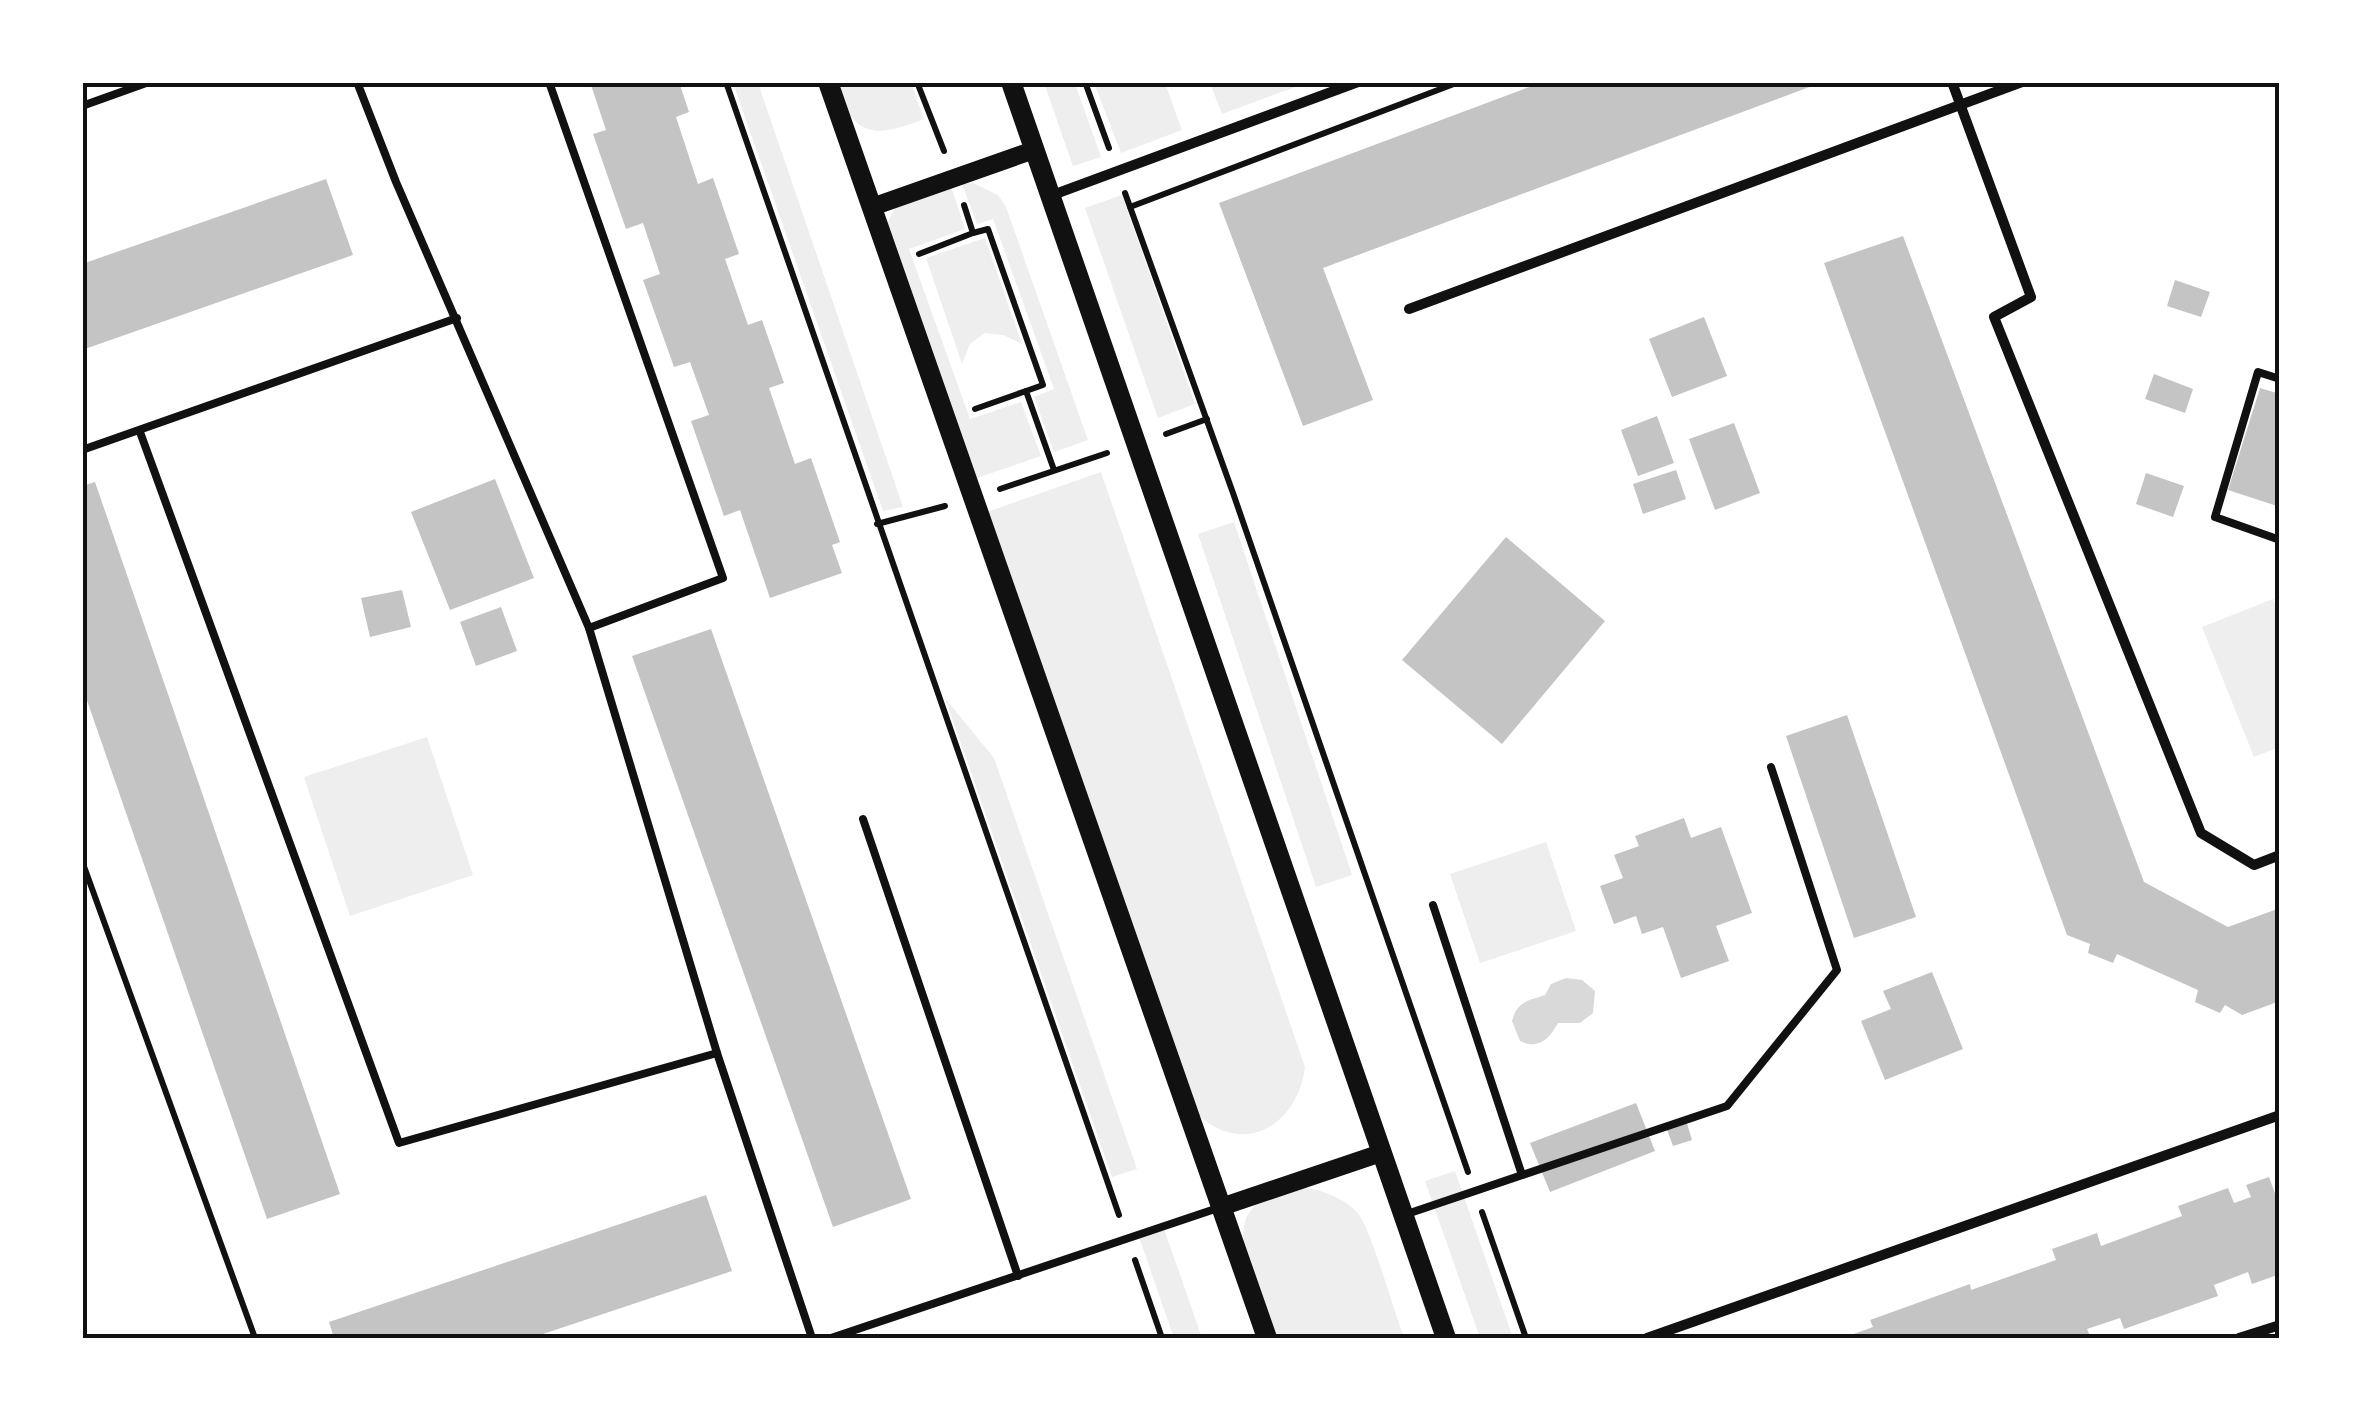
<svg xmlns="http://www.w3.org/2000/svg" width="2362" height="1421" font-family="Ubuntu,sans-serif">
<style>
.green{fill:#eee}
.water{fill:#d9d9d9}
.building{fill:#c4c4c4}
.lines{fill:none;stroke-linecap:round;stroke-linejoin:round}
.path{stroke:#111;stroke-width:6}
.service{stroke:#111;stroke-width:8}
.minor{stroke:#111;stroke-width:10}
.tertiary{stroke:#111;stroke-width:18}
.secondary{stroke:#111;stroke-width:20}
.neatline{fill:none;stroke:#111;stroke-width:4}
</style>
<rect width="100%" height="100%" fill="#fff"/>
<g class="green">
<polygon points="733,83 758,83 903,507 883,511"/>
<path d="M829,83H911L924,119C867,141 858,134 829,83Z"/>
<polygon points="1044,83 1075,83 1101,157 1073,166"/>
<polygon points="1094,83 1165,83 1182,130 1121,153"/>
<polygon points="1210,83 1306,83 1222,114"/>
<polygon points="973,183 998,195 1006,207 1088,440 1054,452 1034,397 1054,389 993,219 977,224 962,184"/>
<polygon points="951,186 965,229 909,249 970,419 1021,402 1041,456 971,480 886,226 895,208"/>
<polygon points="1122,195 1195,404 1158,418 1085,208"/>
<polygon points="985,238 1022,344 1003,335 985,333 970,344 962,364 926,258"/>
<path d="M1101,472L1305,1067C1297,1128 1240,1159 1193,1110L984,513Z"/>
<polygon points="1234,522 1352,875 1316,887 1198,534"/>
<polygon points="2273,599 2280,614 2279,747 2254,757 2202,627"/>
<polygon points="945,698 994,758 1137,1169 1112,1177"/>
<polygon points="427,737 473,875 350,916 304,777"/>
<polygon points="1546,842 1576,931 1480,963 1450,874"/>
<polygon points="1455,1171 1513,1338 1480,1338 1425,1181"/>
<path d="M1292,1187C1316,1188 1339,1194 1357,1212C1370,1225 1395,1315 1404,1338H1276L1244,1248C1239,1207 1259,1200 1292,1187Z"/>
<polygon points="1164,1229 1202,1338 1174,1338 1139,1237"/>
</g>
<path class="water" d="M1566,978L1582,980L1595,991L1593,1013L1580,1023H1558C1549,1039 1539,1050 1520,1041L1512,1021C1517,1001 1528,1001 1545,995L1551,984Z"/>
<g class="building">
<polygon points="590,82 679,82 689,112 676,117 698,184 713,178 739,254 725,259 748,325 762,320 784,383 769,388 795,464 811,458 840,542 832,545 842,573 770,598 740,510 724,516 691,421 709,415 690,362 674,367 643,280 660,274 643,223 626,229 593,134 606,130"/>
<polygon points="1543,82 1820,83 1323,268 1373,400 1303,426 1219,203"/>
<polygon points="326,179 353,255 82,350 82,264"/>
<polygon points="1903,236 2144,882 2228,927 2280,908 2280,1001 2242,1015 2225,1005 2220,1013 2195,1002 2198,990 2117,954 2113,963 2088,953 2090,944 2067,935 1824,263"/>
<polygon points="2175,280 2210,292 2201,317 2167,306"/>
<polygon points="1704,317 1727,376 1672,397 1649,339"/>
<polygon points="2154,374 2193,389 2185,413 2145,399"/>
<polygon points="2260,388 2280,394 2280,507 2228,490"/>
<polygon points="1657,416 1674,463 1638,476 1621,430"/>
<polygon points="1734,423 1760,493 1715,510 1689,439"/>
<polygon points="1676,470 1686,499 1643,514 1633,484"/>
<polygon points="2146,473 2184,486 2173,517 2136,504"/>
<polygon points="495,479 534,578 450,610 411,512"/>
<polygon points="95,482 340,1194 267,1219 82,686 82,486"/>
<polygon points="1506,537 1605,621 1502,744 1402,660"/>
<polygon points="402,590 411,627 370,637 361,598"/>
<polygon points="501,607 517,651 476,666 460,622"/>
<polygon points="711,629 911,1199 833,1227 632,656"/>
<polygon points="1847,715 1916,917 1854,938 1786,736"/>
<polygon points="1684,818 1691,838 1721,827 1752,913 1716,926 1729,961 1681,978 1663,927 1642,934 1636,916 1614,924 1600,886 1623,878 1614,855 1639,846 1635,836"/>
<polygon points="1932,972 1963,1049 1885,1080 1861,1021 1891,1009 1883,991"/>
<polygon points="1636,1103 1655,1151 1550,1192 1530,1143"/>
<polygon points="1686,1120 1692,1140 1673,1146 1666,1127"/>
<polygon points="2269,1177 2280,1207 2280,1274 2252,1284 2248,1272 2214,1285 2218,1296 2124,1329 2120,1318 2087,1329 2091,1338 1843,1338 1873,1327 1870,1320 1970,1284 1971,1290 2056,1260 2052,1249 2097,1233 2101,1246 2182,1216 2178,1206 2228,1188 2234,1203 2251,1197 2246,1185"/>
<polygon points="706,1195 732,1271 531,1338 334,1338 329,1322"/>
</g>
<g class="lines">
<g class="path">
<polyline points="726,82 1119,1215"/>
<polyline points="917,82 944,151"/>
<polyline points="1085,82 1109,148"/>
<polyline points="1125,193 1233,493 1468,1172"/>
<polyline points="964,205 973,233 988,229 1043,385 1026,391 1054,470"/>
<polyline points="1130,207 1459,82"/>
<polyline points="919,254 973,233"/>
<polyline points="975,409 1026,391"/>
<polyline points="1166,434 1207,419"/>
<polyline points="1000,489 1107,453"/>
<polyline points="877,524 945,506"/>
<polyline points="82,861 255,1338"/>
<polyline points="1482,1212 1526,1338"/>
<polyline points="1135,1260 1162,1338"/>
</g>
<g class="service">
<polyline points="357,82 396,182 589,628 717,1053 812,1338"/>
<polyline points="549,82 723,578 589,628"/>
<polyline points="82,106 149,82"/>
<polyline points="2280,379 2258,372 2215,517 2280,540"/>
<polyline points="140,432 399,1143 717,1053"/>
<polyline points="82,450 457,318"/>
<polyline points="863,819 1018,1276"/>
<polyline points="1433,905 1522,1175"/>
<polyline points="1407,1214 1727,1106 1837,970 1771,767"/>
<polyline points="831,1338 1221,1207"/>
</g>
<g class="minor">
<polyline points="1952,82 2031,297 1994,317 2201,833 2254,865 2280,855"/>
<polyline points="1050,196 1358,82"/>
<polyline points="1409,309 2022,82"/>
<polyline points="1647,1338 2280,1115"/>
<polyline points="2239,1338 2280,1325"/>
</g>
<g class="tertiary">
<polyline points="872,207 1034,150"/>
<polyline points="1221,1207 1381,1153"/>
</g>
<g class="secondary">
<polyline points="828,82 1267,1338"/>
<polyline points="1011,82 1446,1338"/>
</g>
</g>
<rect width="2362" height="1421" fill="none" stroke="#ffffff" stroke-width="170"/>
<rect x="85" y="85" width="2192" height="1251" class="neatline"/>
</svg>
